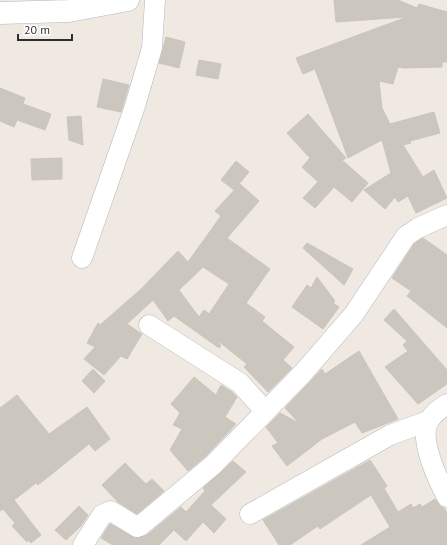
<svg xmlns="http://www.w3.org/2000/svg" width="447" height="545" font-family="'PT Sans',sans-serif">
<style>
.building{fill:#cbc7bf;stroke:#cbc5ba;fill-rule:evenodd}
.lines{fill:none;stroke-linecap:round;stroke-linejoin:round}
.minor-casing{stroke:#b4b7c1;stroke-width:21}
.tertiary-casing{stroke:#b4b7c1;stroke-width:23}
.minor{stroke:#fff;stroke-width:20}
.tertiary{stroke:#fff;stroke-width:22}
</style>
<rect width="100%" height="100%" fill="#efe9e1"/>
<g class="building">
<polygon points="334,0 398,0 417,8 419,4 447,12 447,62 442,62 442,67 404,68 398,67 393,84 379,81 382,108 390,124 434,112 440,133 410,141 411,143 403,145 423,177 434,170 447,198 416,213 408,196 398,202 395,197 385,209 364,190 391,173 382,140 348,158 315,69 303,74 296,58 407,17 336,22"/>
<polygon points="166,37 185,42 179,68 159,63"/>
<polygon points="199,60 221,64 218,79 196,75"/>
<polygon points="103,79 129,85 121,112 97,107"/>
<polygon points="0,88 25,98 23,104 51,114 45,130 17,120 14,127 0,121"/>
<polygon points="308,114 346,158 342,160 368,183 352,202 334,187 315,208 303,198 318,182 302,167 310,158 287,133"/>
<polygon points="81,116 83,145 69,140 67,117"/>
<polygon points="62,158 62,179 32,180 31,159"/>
<polygon points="236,161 249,172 234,190 221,180"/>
<path d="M240,184L259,201L227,238L270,269L246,303L265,317L262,321L294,347L283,360L292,368L268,392L244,367L247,364L217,340L221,346L219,348L174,316L168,321L153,300L127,324L142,334L127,359L121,356L104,375L84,359L95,347L87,343L98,323L100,325L140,290L178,251L188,262L221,216L215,211ZM203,267L229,284L209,314L204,310L199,317L179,290Z"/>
<polygon points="423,238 447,255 447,328 407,296 411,291 392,278 414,244"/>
<polygon points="307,243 353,269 344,285 303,248"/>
<polygon points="317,277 335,301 333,303 339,307 323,329 292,307 307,285 311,288"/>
<polygon points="394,309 447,370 447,384 418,404 385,367 408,351 403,345 407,341 384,320"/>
<polygon points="359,351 398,419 362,433 355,422 322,439 287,466 272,446 278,443 266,427 280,413 299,423 285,408 322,369 325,374"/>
<polygon points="93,369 105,381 94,393 82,381"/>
<polygon points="194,377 216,395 221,385 232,392 237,397 225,417 236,424 205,457 188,471 170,450 182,429 173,425 180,413 171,404"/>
<polygon points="17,395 49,434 87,407 110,439 95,451 89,444 38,485 36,483 14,500 41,535 31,543 28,540 27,542 12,526 15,523 3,509 0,511 0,408"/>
<polygon points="370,460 387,486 384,488 398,512 411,504 413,508 420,504 422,507 435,499 440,506 444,508 447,513 447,545 361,545 390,527 371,495 320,529 318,526 290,545 279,545 263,520"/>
<polygon points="233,461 246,472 211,505 226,519 214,533 203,522 186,541 174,530 159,545 113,545 101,538 110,524 135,538 147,535 181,507 186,512 205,491 203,488"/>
<polygon points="125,463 146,484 152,479 164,491 137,514 118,502 102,485"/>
<polygon points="79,506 88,515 81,526 66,540 55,530"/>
</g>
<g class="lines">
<g class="minor-casing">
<g id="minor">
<polyline points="82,258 135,106 152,48 155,0"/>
<polyline points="149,325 240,383 265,411"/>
<path d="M447,404C440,409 433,413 429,421C418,438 438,480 447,497"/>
<polyline points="250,514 390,435 428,421"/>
<polyline points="83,545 102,515 111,511 137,527 140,526 213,465 303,373 354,314 406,236 418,228 447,215"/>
</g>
</g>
<g class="tertiary-casing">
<polyline id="tertiary" points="0,13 69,11 128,0"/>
</g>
<use href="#minor" class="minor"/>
<use href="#tertiary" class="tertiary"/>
</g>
<path d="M18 34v6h54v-6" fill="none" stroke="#2e2e2e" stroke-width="2"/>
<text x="24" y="34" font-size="12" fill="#2e2e2e" stroke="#ffffff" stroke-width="3" paint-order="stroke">20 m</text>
</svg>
